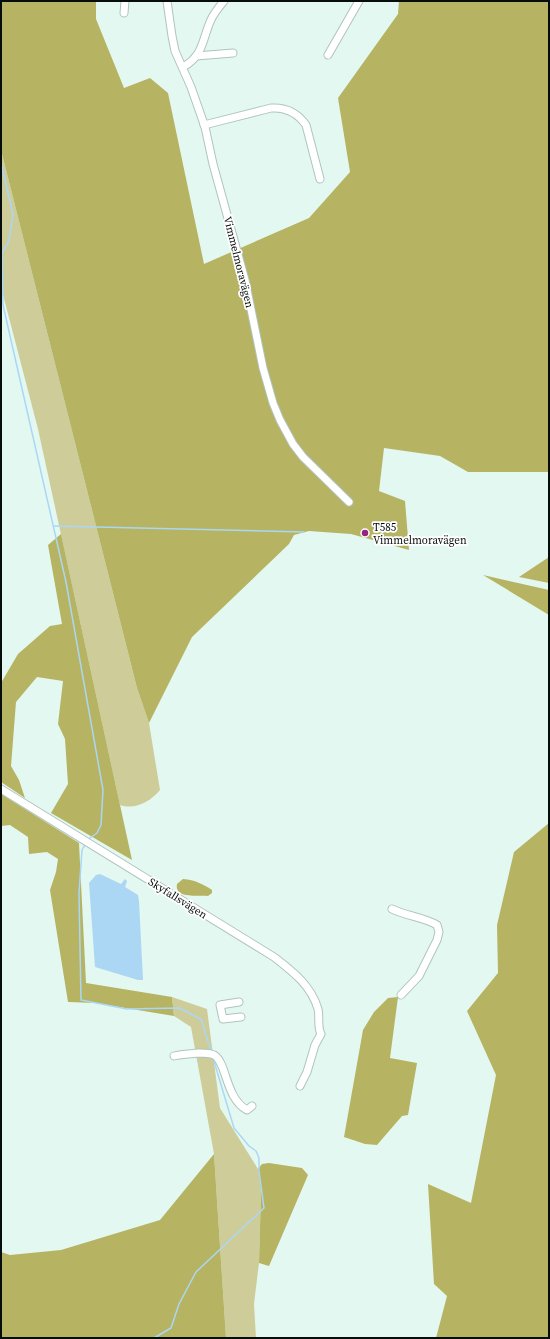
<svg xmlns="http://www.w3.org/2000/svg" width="550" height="1339" font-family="'Source Serif 4',serif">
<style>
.green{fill:#cecd9a}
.forest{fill:#b6b362}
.water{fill:#abd7f5}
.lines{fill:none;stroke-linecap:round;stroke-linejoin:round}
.stream{stroke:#abd7f5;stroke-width:1.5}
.street-casing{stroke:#b0c4bd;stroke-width:9}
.street{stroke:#fff;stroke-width:7}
.poi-dot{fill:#972380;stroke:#fff;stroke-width:1.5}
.labels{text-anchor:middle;stroke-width:3.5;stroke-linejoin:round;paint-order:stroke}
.street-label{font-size:11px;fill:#070d0b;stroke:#fff}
.poi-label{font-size:11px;fill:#070d0b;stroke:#fff;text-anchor:start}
</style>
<rect width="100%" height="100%" fill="#e3f8f1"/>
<g class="green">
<path d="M1,150L137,688L149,723L160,790C150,802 135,810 120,805L38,429L1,287Z"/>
<polygon points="172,997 207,1009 220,1108 258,1169 261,1192 259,1263 254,1304 256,1338 226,1338 214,1154 191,1027 174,1016"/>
</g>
<g class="forest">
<polygon points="1,1 96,1 96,19 124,88 150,78 168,93 204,264 309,218 350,172 338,98 398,14 399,1 549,1 549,472 468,472 440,456 384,448 379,491 405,501 409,550 351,534 309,531 294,535 289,544 192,637 149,723 137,688 1,150"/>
<polygon points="61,534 132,860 51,813 68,784 65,739 58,724 63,681 37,677 16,702 11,766 19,780 25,798 1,782 1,683 18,654 50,626 62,624 48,545"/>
<polygon points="549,557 549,583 519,577"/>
<polygon points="483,575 549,590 549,615"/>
<polygon points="1,794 79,843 86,983 172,997 174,1016 95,1003 68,1002 50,890 56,872 58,859 47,852 29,854 28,837 10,825 1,826"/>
<polygon points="549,823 549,1338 436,1338 447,1296 434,1284 428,1184 471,1203 496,1075 467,1011 498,973 497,925 514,852"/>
<path d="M183,879C195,880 203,884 212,890V893L208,896C199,895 174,899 177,884Z"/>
<polygon points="398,997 390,1058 417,1063 408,1115 402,1116 377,1145 365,1144 344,1137 363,1030 374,1012 388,998"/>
<polygon points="214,1154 226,1338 1,1338 1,1252 10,1255 61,1250 160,1220"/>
<polygon points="269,1163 302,1168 308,1175 269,1266 259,1263 261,1192 258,1169 262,1164"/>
</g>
<polygon class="water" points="100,874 121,884 125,879 127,881 125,887 138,895 139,901 143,980 138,980 95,967 89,883 96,875"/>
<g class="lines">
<g class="stream">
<polyline points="1,163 13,214 9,241 2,253 3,305 66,582 103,790 101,825 97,833 87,840"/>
<polyline points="54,526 304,532"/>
<polyline points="86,843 82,850 79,893 81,1000 127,1009 179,1008 201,1019 211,1051"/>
<polyline points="154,1338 171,1328 179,1304 196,1272 264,1208 259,1171 259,1158 256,1151 249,1146 234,1128 213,1058"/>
</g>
<g class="street-casing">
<g id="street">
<polyline points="167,1 172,36 175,51 191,87 205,127 213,164 245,280 263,368 273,403 280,420 293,444 303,457 349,502"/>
<polyline points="124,13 125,1"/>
<polyline points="328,55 359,1"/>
<polyline points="196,56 233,53"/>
<path d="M183,67C203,56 202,41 210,22C213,14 218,8 224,1"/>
<path d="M204,125L271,108C286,107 297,112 306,125L320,179"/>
<path d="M1,789L274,957C292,971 311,985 318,1009C320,1017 317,1027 321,1034L315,1045L307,1072L300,1086"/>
<path d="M392,909C406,916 423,917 437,925L439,932L437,940L419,976L401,995"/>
<polyline points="239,1002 220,1005 223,1019 241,1017"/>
<path d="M174,1056C182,1054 190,1054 199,1053C203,1053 210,1053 214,1055C227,1062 225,1098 247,1110L252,1106"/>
</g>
</g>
<use href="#street" class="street"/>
</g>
<circle class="poi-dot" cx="365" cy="533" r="4"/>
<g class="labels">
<g class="street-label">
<text transform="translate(239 262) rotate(76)" y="4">Vimmelmoravägen</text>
<text transform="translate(178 898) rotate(32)" y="4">Skyfallsvägen</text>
</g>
<g class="poi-label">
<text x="373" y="531">T585<tspan x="373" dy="13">Vimmelmoravägen</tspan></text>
</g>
</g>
<rect width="550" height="1339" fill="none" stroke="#070d0b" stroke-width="4"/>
</svg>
